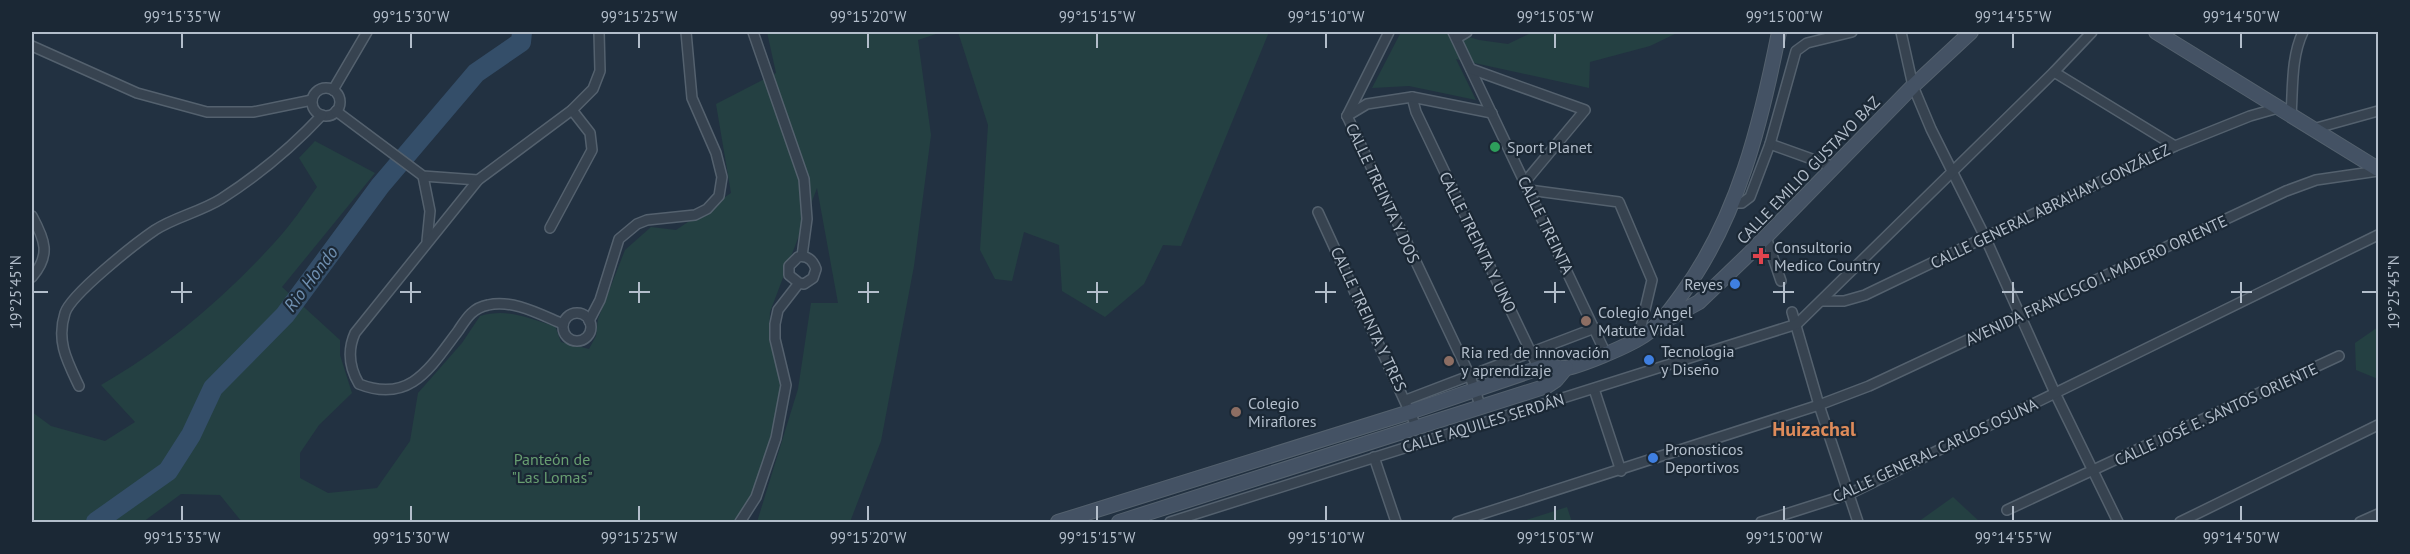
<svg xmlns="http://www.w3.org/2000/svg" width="2410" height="554" font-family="'PT Sans',sans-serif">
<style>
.green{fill:#244042}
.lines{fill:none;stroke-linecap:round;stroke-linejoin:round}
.river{stroke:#344e69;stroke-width:20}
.street-casing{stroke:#54616e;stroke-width:12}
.secondary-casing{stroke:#54616e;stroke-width:16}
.street{stroke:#374350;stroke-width:9}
.secondary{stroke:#445264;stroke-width:14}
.ticks{fill:none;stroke:#b3becb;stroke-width:2}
.leisure-dot{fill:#2e9e5b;stroke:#1b2835;stroke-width:2}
.health-dot{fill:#e0444e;stroke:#1b2835;stroke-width:2}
.shop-dot{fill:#3f7fe0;stroke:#1b2835;stroke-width:2}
.education-dot{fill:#8d6e63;stroke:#1b2835;stroke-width:2}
.labels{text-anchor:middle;stroke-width:4.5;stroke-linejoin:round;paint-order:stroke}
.poi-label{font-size:16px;fill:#b3becb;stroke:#1b2835;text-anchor:start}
.street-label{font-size:16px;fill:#b3becb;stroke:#1b2835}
.park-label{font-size:16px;fill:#689e71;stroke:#1b2835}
.water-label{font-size:18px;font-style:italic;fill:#7090b1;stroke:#1b2835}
.quarter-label{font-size:20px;font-weight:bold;fill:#de8b5a;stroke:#1b2835}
.neatline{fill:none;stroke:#b3becb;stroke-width:2}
.ticks-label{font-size:15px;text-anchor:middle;fill:#b3becb}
</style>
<rect width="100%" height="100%" fill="#223141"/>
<g class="green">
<path d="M767,32H942L918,40L931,135L914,266L881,441L850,522H757L798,389L811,303H838L817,188L770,312L769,338L782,385L771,439L752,496L734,522H242L220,495L181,494L143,522H32V412L51,426L105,441L135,422L101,385C166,348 225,297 275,242C291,225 304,205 317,187L299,158L315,141L375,173L282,287L340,340V355L352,393L319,425L300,453V478L328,493L377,488L410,441L418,393L462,343L480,316C509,308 527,318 555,326L561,342L589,349L596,336L598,319L625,250L651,227L676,230L731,193L716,104L776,73Z"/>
<polygon points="958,32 1269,32 1181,246 1163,245 1144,284 1105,317 1062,291 1059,245 1024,232 1012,281 995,279 980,250 988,125"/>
<polygon points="1401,32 1453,32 1479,40 1508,44 1533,32 1679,32 1650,46 1590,62 1589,88 1456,59 1476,100 1409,86 1372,88"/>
<polygon points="2378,327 2378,379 2356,370 2355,343"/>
<polygon points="1953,497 1980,522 1918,522"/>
<polygon points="1567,507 1572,522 1519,522 1520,522"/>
</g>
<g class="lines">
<polyline class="river" points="96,522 168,471 191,435 213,388 285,315 380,186 476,73 521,42 522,32"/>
<g class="street-casing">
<g id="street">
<polyline points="753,32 804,179 807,219 802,256"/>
<polyline points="1453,32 1606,354"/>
<polyline points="1901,32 1913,86 1931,129 1985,237 2055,393 2118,522"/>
<polyline points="1457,38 1467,32"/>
<polyline points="32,46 137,93 207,112 253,112 312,100"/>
<polyline points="1471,69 1585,110 1525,182"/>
<polyline points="2054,72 2175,146"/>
<circle cx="326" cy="102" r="14"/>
<polyline points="333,90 367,32"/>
<polyline points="1412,97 1416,112 1547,386"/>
<polyline points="336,111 423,176 478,180"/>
<path d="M2291,115C2293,88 2291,57 2303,32"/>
<polyline points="1347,116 1470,376 1481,408"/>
<polyline points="1347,116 1367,104 1412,97 1492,113"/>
<polyline points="1347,116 1389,32"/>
<polyline points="2313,129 2378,111"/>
<polyline points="1770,144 1834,167"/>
<polyline points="423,176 430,211 427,241"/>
<polyline points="1529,190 1619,202 1652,280 1638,339"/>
<polyline points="1732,203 1742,203 1750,197 1770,144 1796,51 1807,43 1852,32"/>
<polyline points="1318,212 1417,428"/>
<path d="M32,216C45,240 51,255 32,277"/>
<polyline points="550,228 592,150 590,133 572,110"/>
<polyline points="1766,237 1781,281"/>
<polyline points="1822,301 1844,301 1865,295 2175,146 2250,116 2278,108"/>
<polyline points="1792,312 1819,405 1858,522"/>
<circle cx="577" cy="327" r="14"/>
<polyline points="589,321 600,300 619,239 637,224 647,220 695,215 707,209 719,196 722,177 716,153 692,98 686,32"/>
<path d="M563,324C541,315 513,299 488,305C472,308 466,319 458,331C430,368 410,404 359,384C349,367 347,351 355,333L478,180L572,110L593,89L600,71L599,32"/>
<path d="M79,386C67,361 56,341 65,313C71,294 136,243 155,230C175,217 200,212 221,199C257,176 293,146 322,115"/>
<polyline points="1594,389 1621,471"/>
<polyline points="1406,400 1595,328"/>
<polyline points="1374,457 1396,522"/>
<polyline points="2007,510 2339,356"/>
<path d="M740,522L756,497L776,438L786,385L775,339V324L778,310L799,283L804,284L813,278L816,269C813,260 807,255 798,257L789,266V275L799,283"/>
<polyline points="1170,522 1797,324 2054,72 2092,32"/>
<polyline points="1457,522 1819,405 1869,386 2286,191 2316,180 2378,171"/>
<polyline points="1761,522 1849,494 2378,235"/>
<polyline points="2180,522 2378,425"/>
<polyline points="2360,522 2378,514"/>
</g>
</g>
<g class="secondary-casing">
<g id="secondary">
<polyline points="2156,32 2378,169"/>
<polyline points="1666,320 1699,302 1749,254 1913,86 1971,32"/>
<path d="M1058,522L1410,412L1539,368C1549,365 1556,368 1566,368C1580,366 1625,347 1638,339C1658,328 1669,312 1682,294C1738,218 1761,123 1779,32"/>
<polyline points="1119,522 1547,386 1556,380 1566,368"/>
</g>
</g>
<use href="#street" class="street"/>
<use href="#secondary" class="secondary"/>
</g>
<path class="ticks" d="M182,33V48M411,33V48M639,33V48M868,33V48M1097,33V48M1326,33V48M1555,33V48M1784,33V48M2013,33V48M2241,33V48M182,282V303M411,282V303M639,282V303M868,282V303M1097,282V303M1326,282V303M1555,282V303M1784,282V303M2013,282V303M2241,282V303M33,292H48M171,292H192M400,292H421M629,292H650M858,292H879M1087,292H1108M1315,292H1336M1544,292H1565M1773,292H1794M2002,292H2023M2231,292H2252M2362,292H2377M182,506V521M411,506V521M639,506V521M868,506V521M1097,506V521M1326,506V521M1555,506V521M1784,506V521M2013,506V521M2241,506V521"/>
<circle class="leisure-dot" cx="1495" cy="147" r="6"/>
<path class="health-dot" d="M1758 247h6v6h6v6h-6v6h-6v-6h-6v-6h6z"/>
<g class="shop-dot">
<circle cx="1735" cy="284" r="6"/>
<circle cx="1649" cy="360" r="6"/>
<circle cx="1653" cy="458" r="6"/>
</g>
<g class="education-dot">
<circle cx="1586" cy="321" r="6"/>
<circle cx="1449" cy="361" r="6"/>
<circle cx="1236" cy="412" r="6"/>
</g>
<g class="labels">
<g class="poi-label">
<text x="1507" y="153">Sport Planet</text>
<text x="1774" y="253">Consultorio<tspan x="1774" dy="18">Medico Country</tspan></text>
<text x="1723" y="290" text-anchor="end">Reyes</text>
<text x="1598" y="318">Colegio Angel<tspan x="1598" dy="18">Matute Vidal</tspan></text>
<text x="1661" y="357">Tecnologia<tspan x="1661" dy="18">y Diseño</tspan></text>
<text x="1461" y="358">Ria red de innovación<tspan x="1461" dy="18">y aprendizaje</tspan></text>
<text x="1248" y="409">Colegio<tspan x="1248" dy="18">Miraflores</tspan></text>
<text x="1665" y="455">Pronosticos<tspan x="1665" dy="18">Deportivos</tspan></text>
</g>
<g class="street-label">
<text transform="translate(1808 170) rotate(-46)" y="6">CALLE EMILIO GUSTAVO BAZ</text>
<text transform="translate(1383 193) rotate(65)" y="6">CALLE TREINTA Y DOS</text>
<text transform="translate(2050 206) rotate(-26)" y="6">CALLE GENERAL ABRAHAM GONZÁLEZ</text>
<text transform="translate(1546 225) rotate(64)" y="6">CALLE TREINTA</text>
<text transform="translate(1478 242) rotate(64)" y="6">CALLE TREINTA Y UNO</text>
<text transform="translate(2096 280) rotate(-25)" y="6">AVENIDA FRANCISCO I. MADERO ORIENTE</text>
<text transform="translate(1369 319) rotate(65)" y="6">CALLE TREINTA Y TRES</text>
<text transform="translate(2216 414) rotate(-25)" y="6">CALLE JOSÉ E. SANTOS ORIENTE</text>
<text transform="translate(1483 423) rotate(-17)" y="6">CALLE AQUILES SERDÁN</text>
<text transform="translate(1935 450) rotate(-25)" y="6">CALLE GENERAL CARLOS OSUNA</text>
</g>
<g class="park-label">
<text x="552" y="465">Panteón de<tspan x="552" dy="18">"Las Lomas"</tspan></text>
</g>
<g class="water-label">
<text transform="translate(311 279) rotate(-53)" y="6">Rio Hondo</text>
</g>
<g class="quarter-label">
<text x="1814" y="436">Huizachal</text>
</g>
</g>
<rect width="2410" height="554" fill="none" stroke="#1b2835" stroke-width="66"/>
<rect x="33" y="33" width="2344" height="488" class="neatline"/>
<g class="ticks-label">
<text x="182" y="22">99°15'35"W</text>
<text x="411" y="22">99°15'30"W</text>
<text x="639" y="22">99°15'25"W</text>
<text x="868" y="22">99°15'20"W</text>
<text x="1097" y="22">99°15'15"W</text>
<text x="1326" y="22">99°15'10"W</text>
<text x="1555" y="22">99°15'05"W</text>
<text x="1784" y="22">99°15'00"W</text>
<text x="2013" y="22">99°14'55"W</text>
<text x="2241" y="22">99°14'50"W</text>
<text transform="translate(16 292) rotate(-90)" y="5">19°25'45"N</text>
<text transform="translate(2394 292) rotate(-90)" y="5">19°25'45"N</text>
<text x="182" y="543">99°15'35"W</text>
<text x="411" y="543">99°15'30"W</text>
<text x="639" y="543">99°15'25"W</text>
<text x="868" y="543">99°15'20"W</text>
<text x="1097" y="543">99°15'15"W</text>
<text x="1326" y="543">99°15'10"W</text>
<text x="1555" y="543">99°15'05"W</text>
<text x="1784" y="543">99°15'00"W</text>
<text x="2013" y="543">99°14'55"W</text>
<text x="2241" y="543">99°14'50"W</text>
</g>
</svg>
